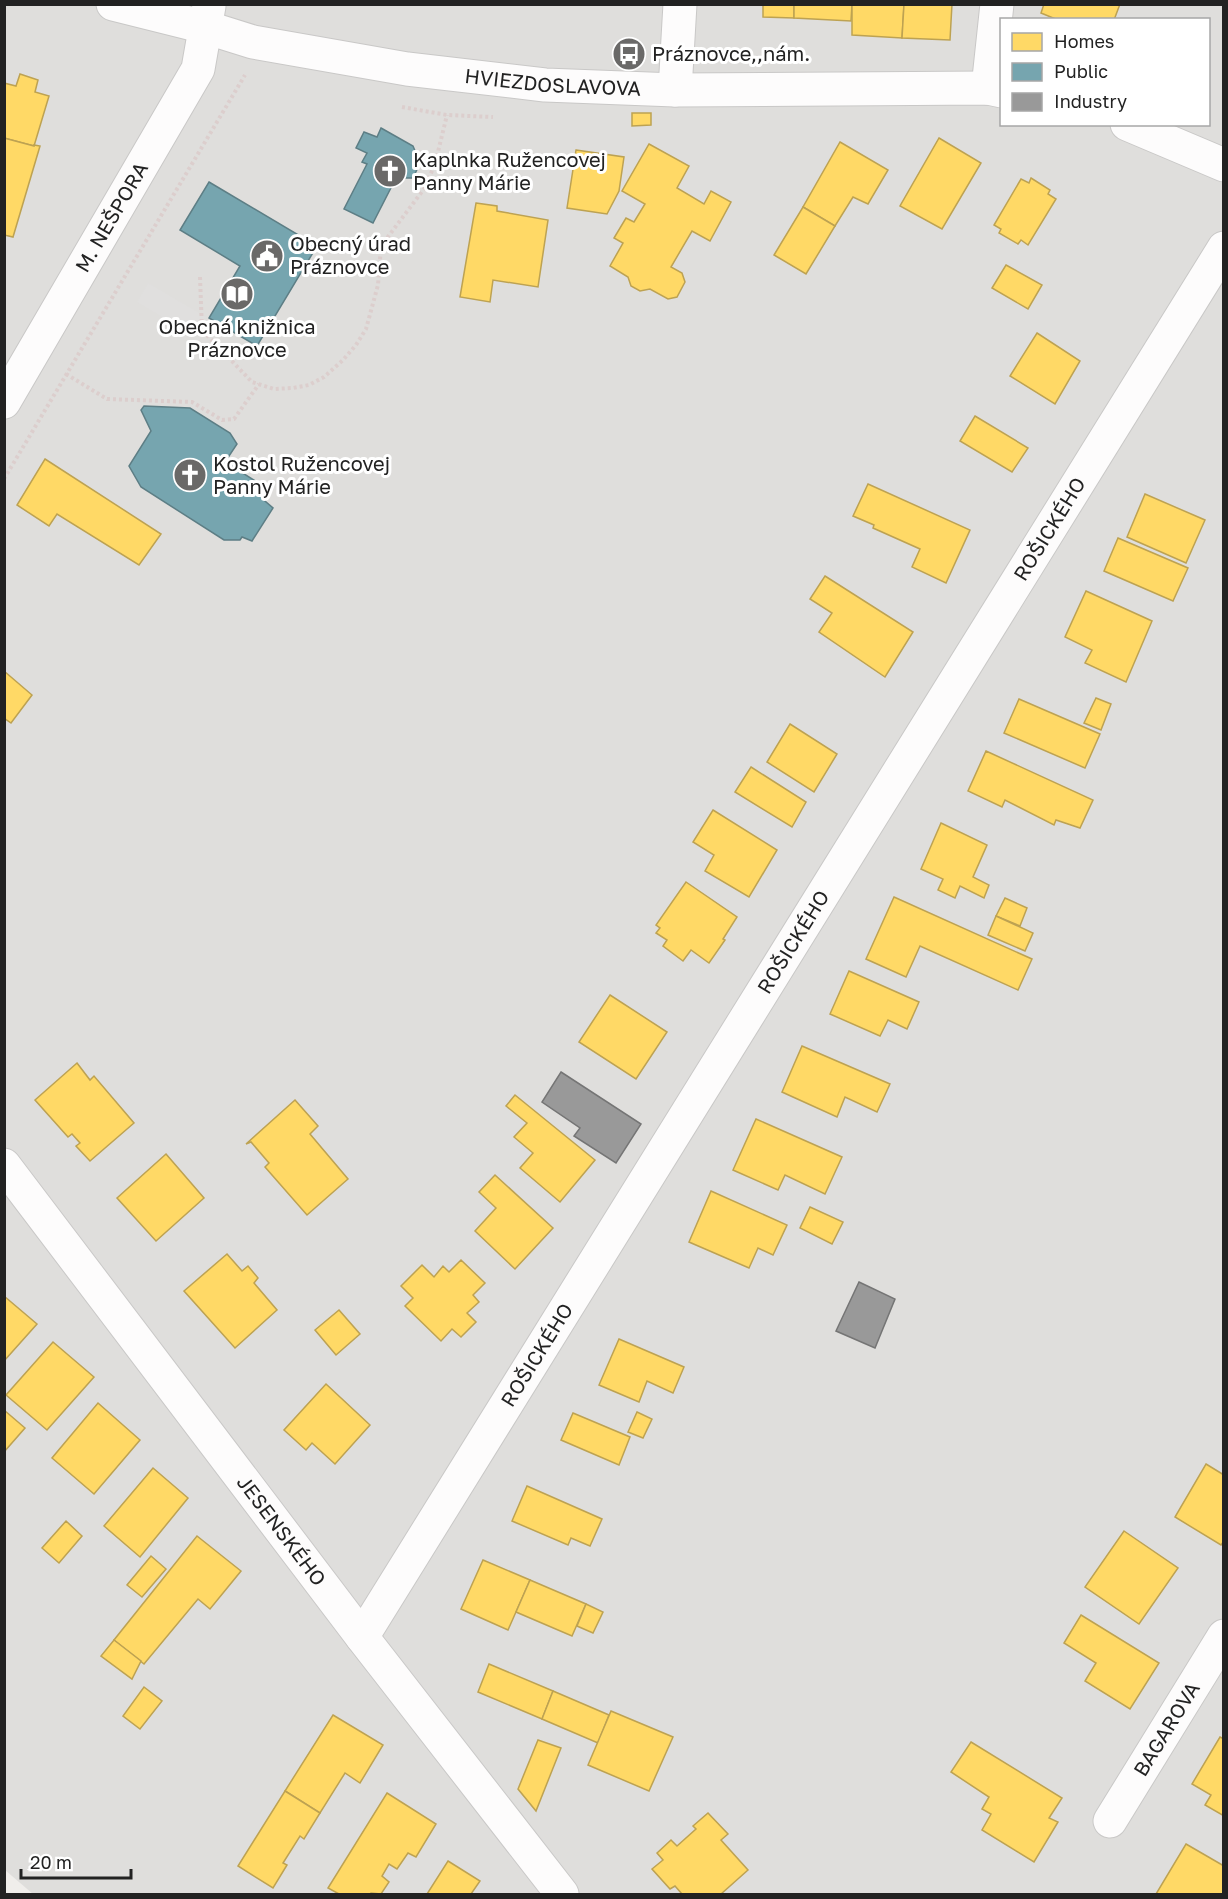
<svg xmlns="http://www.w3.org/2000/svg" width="1228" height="1899" font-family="'Golos Text',sans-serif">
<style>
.residential{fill:#dfdedc;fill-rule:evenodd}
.parking{fill:#e0dfde}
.homes{fill:#ffd966;stroke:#bda252;stroke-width:1.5}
.public{fill:#76a5af;stroke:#5d7e85;stroke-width:1.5}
.industry{fill:#999;stroke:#757575;stroke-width:1.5}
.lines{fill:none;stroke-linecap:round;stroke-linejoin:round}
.minor-casing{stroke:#c9c8c7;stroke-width:35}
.path{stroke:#dccecd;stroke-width:4;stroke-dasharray:3 3;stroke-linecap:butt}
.minor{stroke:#fdfcfc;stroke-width:33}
.labels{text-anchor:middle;stroke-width:6;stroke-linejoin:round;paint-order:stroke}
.poi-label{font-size:20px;fill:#222;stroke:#fff;text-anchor:start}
.street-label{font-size:20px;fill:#222;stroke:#fff}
</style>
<rect width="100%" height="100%" fill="#f0eeeb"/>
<path class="residential" d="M5,5H1223V1894H33L5,1870ZM1002,20H1208V124H1002Z"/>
<polygon class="parking" points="148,283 206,317 195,336 137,302"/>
<g class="homes">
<polygon points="763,4 794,4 794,18 763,17"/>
<polygon points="794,4 852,4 851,21 794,18"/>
<polygon points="852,4 904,4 902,38 852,35"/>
<polygon points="904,4 952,4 950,40 902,38"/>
<polygon points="1044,4 1120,4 1114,20 1058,20 1041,13"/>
<polygon points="20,74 38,80 35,92 49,96 34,146 4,138 4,83 16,86"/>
<polygon points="632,113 651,113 651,125 632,126"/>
<polygon points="4,138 34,146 34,145 40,146 13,237 4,235"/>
<polygon points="939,138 981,163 942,229 900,206"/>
<polygon points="840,142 888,170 868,204 853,197 835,226 803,207"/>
<polygon points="649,144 689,166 677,188 704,204 711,191 731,202 710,241 692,231 671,267 682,273 685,282 677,297 668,299 650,289 640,291 631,286 628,277 610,266 623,243 614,238 626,218 634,222 645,204 622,191"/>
<polygon points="576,150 624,157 619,191 607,214 567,208"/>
<polygon points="1031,178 1050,190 1048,194 1056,199 1028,245 1021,240 1018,244 999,233 1001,229 994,225 1021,179 1029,183"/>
<polygon points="476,203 497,206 497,211 548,220 538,287 493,280 490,302 460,297"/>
<polygon points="803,207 835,226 806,274 774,255"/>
<polygon points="1006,265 1042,285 1028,309 992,288"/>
<polygon points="1037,333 1080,361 1055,404 1010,376"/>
<polygon points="975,416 1028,448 1012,472 960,441"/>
<polygon points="45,459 161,534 139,565 57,514 49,526 17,505"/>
<polygon points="868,484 970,530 946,583 912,567 920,549 873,528 874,525 853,516"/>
<polygon points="1145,494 1205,520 1186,563 1127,537"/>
<polygon points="1118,538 1188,568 1173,601 1104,571"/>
<polygon points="825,576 913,632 885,677 819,632 832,613 810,599"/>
<polygon points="1086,591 1152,621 1126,682 1085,663 1092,650 1065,637"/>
<polygon points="4,671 32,695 11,723 4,718"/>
<polygon points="1096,698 1111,704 1101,730 1084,723"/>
<polygon points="1019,699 1100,734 1085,768 1004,733"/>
<polygon points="790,724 837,754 814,792 767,762"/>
<polygon points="986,751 1093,800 1080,828 1056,820 1054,825 1005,800 1002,807 968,791"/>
<polygon points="751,767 806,802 792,827 735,792"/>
<polygon points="713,810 777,850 749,897 705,871 714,855 693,842"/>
<polygon points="941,823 987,845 973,877 989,885 984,898 960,886 955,898 938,890 943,879 921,869"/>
<polygon points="686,882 737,917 723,939 725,940 709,963 691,950 683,961 663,946 667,940 656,933 660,928 656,925"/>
<polygon points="894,897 1032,959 1018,990 920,946 906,977 866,959"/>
<polygon points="1005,898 1027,908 1020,926 996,916"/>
<polygon points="996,916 1033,933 1025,951 988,935"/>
<polygon points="849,971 919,1002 907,1029 888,1020 880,1036 830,1014"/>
<polygon points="610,995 667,1032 636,1079 579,1042"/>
<polygon points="802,1046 890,1084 877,1112 845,1097 837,1117 782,1092"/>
<polygon points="77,1063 90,1080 94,1076 134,1123 90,1161 76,1146 80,1143 72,1134 68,1137 35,1100"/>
<polygon points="515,1095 595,1160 560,1202 520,1168 533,1153 514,1137 527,1123 506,1106"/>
<polygon points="295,1100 318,1126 310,1134 348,1179 307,1215 265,1167 269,1163 251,1142 246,1144"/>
<polygon points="756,1119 842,1157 825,1194 785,1175 778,1190 733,1170"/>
<polygon points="166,1154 204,1198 156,1241 117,1198"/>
<polygon points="495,1175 553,1228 515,1269 475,1231 496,1208 479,1192"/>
<polygon points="711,1191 787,1225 773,1255 758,1248 749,1268 689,1242"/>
<polygon points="810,1207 843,1222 832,1244 800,1228"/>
<polygon points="227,1254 242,1271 248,1266 258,1278 254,1283 277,1310 235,1348 184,1291"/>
<polygon points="461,1260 485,1283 473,1295 479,1302 467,1313 476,1322 461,1337 452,1329 441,1341 405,1306 413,1298 401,1286 422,1265 434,1277 443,1266 449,1272"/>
<polygon points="4,1296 37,1324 4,1361"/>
<polygon points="339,1310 360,1334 336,1355 315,1330"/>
<polygon points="619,1339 684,1367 673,1393 647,1381 639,1402 599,1385"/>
<polygon points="53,1342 94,1377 47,1430 6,1395"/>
<polygon points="326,1384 370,1425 335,1464 312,1443 306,1450 284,1430"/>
<polygon points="98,1403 140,1440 94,1494 52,1458"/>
<polygon points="4,1410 25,1428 4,1452"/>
<polygon points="637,1412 652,1419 643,1438 628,1432"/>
<polygon points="573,1413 630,1437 619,1465 561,1440"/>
<polygon points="1206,1464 1224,1475 1224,1541 1221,1545 1175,1517"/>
<polygon points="153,1468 188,1498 140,1557 104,1526"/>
<polygon points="527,1486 602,1519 590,1546 571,1538 568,1545 512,1521"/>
<polygon points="66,1521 82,1536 59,1563 42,1548"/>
<polygon points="1124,1531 1178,1568 1139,1624 1085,1587"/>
<polygon points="197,1536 241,1571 210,1609 198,1599 144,1664 114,1640"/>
<polygon points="151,1556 166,1569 142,1597 127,1585"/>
<polygon points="483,1560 530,1580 508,1630 461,1609"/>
<polygon points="530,1580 586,1604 572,1636 516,1612"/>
<polygon points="586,1604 603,1612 593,1633 577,1626"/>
<polygon points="1081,1615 1159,1663 1130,1709 1085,1681 1096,1663 1064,1643"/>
<polygon points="114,1640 141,1661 132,1679 101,1656"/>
<polygon points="489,1664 553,1691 542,1719 478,1692"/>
<polygon points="144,1687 162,1701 140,1729 123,1716"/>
<polygon points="553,1691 609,1715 598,1743 542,1719"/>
<polygon points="611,1711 673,1737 649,1791 588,1765"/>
<polygon points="333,1715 383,1745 360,1783 345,1773 320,1813 285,1791"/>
<polygon points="1220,1737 1224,1739 1224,1816 1205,1805 1211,1795 1192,1784"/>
<polygon points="538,1740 561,1748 536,1811 518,1789"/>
<polygon points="971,1742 1062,1798 1049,1818 1058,1822 1034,1862 982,1830 991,1814 982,1809 989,1797 951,1772"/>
<polygon points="285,1791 320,1813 304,1839 300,1836 283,1863 287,1865 273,1888 238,1866"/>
<polygon points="387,1793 436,1824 416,1857 408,1853 397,1869 389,1864 382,1876 389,1882 381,1894 371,1893 370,1894 339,1894 328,1888"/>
<polygon points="708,1813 728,1834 721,1840 748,1870 721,1894 682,1894 675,1886 670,1889 652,1869 663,1860 657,1853 671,1840 677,1846 696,1829 693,1826"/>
<polygon points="1186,1844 1224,1866 1224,1894 1156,1894"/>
<polygon points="448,1861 480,1881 471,1894 427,1894"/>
</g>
<g class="public">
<polygon points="381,128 413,146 420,163 413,178 396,178 373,223 344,209 367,164 362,162 367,153 356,148 364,132 377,137"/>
<polygon points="209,182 317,246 257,346 209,318 240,266 180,230"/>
<polygon points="144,406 190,408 230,433 237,444 225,462 260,484 267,497 265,501 273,508 252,541 242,537 240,540 224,540 141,487 129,466 151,431 141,410"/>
</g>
<g class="industry">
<polygon points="561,1072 641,1124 616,1163 574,1136 580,1128 542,1102"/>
<polygon points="859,1282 895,1299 875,1348 836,1331"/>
</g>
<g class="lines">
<g class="minor-casing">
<g id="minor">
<path id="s1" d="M113,4L205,27L253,42L407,69L545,85L675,90L988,88L1002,91"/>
<polyline points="988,88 997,4"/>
<polyline points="675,90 680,4"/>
<polyline points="1127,124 1224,165"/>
<path id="s2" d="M4,402L198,69L209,6"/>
<path id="s3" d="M4,1165L362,1637L562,1894"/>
<path id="s4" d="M362,1637L1224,248"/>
<path id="s5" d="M1110,1821L1224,1636"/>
</g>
</g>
<g class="path">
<polyline points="402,107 447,115 493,117"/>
<polyline points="200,277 202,330 252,382 274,389 293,388 309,385 324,377 343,360 356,345 366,329 378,285 381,246 424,189 435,164 447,115"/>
<polyline points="66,374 107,399 192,402 222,420 234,419 259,384"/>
<polyline points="4,479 245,75"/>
</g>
<use href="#minor" class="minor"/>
</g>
<defs>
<g id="bus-disc" transform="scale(1.725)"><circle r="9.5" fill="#6a6968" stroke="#fff"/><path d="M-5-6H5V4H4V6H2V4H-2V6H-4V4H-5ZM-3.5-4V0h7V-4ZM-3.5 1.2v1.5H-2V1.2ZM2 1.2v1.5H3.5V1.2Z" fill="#fff"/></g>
<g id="church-disc" transform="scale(1.725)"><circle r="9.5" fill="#6a6968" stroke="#fff"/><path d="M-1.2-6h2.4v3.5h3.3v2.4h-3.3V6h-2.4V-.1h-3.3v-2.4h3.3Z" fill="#fff"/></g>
<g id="civic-disc" transform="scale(1.725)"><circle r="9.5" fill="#6a6968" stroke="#fff"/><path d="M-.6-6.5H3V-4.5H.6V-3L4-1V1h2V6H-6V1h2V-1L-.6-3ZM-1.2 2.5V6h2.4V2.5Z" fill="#fff"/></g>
<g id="library-disc" transform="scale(1.725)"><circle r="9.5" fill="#6a6968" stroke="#fff"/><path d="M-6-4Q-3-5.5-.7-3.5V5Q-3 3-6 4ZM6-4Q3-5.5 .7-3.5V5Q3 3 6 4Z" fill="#fff"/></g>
</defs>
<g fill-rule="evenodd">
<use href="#bus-disc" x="629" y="54"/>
<use href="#church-disc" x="390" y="171"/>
<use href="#civic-disc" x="267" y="256"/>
<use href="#library-disc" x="237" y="294"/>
<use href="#church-disc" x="190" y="475"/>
</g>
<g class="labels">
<g class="poi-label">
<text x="652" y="61">Práznovce,,nám.</text>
<text x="413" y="167">Kaplnka Ružencovej<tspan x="413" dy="23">Panny Márie</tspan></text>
<text x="290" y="251">Obecný úrad<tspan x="290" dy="23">Práznovce</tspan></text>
<text x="237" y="334" text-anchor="middle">Obecná knižnica<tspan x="237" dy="23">Práznovce</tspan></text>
<text x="213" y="471">Kostol Ružencovej<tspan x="213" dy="23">Panny Márie</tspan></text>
</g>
<g class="street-label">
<text dy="7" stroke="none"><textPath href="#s1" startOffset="448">HVIEZDOSLAVOVA</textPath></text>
<text dy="7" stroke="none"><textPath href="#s2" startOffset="214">M. NEŠPORA</textPath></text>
<text dy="7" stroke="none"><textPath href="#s4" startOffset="1304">ROŠICKÉHO</textPath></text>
<text dy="7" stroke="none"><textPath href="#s4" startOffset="818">ROŠICKÉHO</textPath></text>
<text dy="7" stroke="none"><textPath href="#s4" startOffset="332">ROŠICKÉHO</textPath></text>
<text dy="7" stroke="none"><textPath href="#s3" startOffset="459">JESENSKÉHO</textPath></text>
<text dy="7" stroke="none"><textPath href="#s5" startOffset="108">BAGAROVA</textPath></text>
</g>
</g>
<rect width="1228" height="1899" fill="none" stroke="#222222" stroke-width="12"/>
<rect x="1000" y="18" width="210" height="108" fill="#ffffff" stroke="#a7a7a7" stroke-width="1.5"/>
<rect x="1012" y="33" width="30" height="18" fill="#ffd966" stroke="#a7a7a7" stroke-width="1.5"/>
<text x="1054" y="48" font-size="18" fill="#222222">Homes</text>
<rect x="1012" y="63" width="30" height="18" fill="#76a5af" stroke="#a7a7a7" stroke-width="1.5"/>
<text x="1054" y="78" font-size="18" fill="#222222">Public</text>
<rect x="1012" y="93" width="30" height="18" fill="#999999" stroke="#a7a7a7" stroke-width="1.5"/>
<text x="1054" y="108" font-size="18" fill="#222222">Industry</text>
<path d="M21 1869v9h110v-9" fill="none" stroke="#222222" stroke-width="3"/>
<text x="30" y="1869" font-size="18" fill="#222222" stroke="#ffffff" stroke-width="4.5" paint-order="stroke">20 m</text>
</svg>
